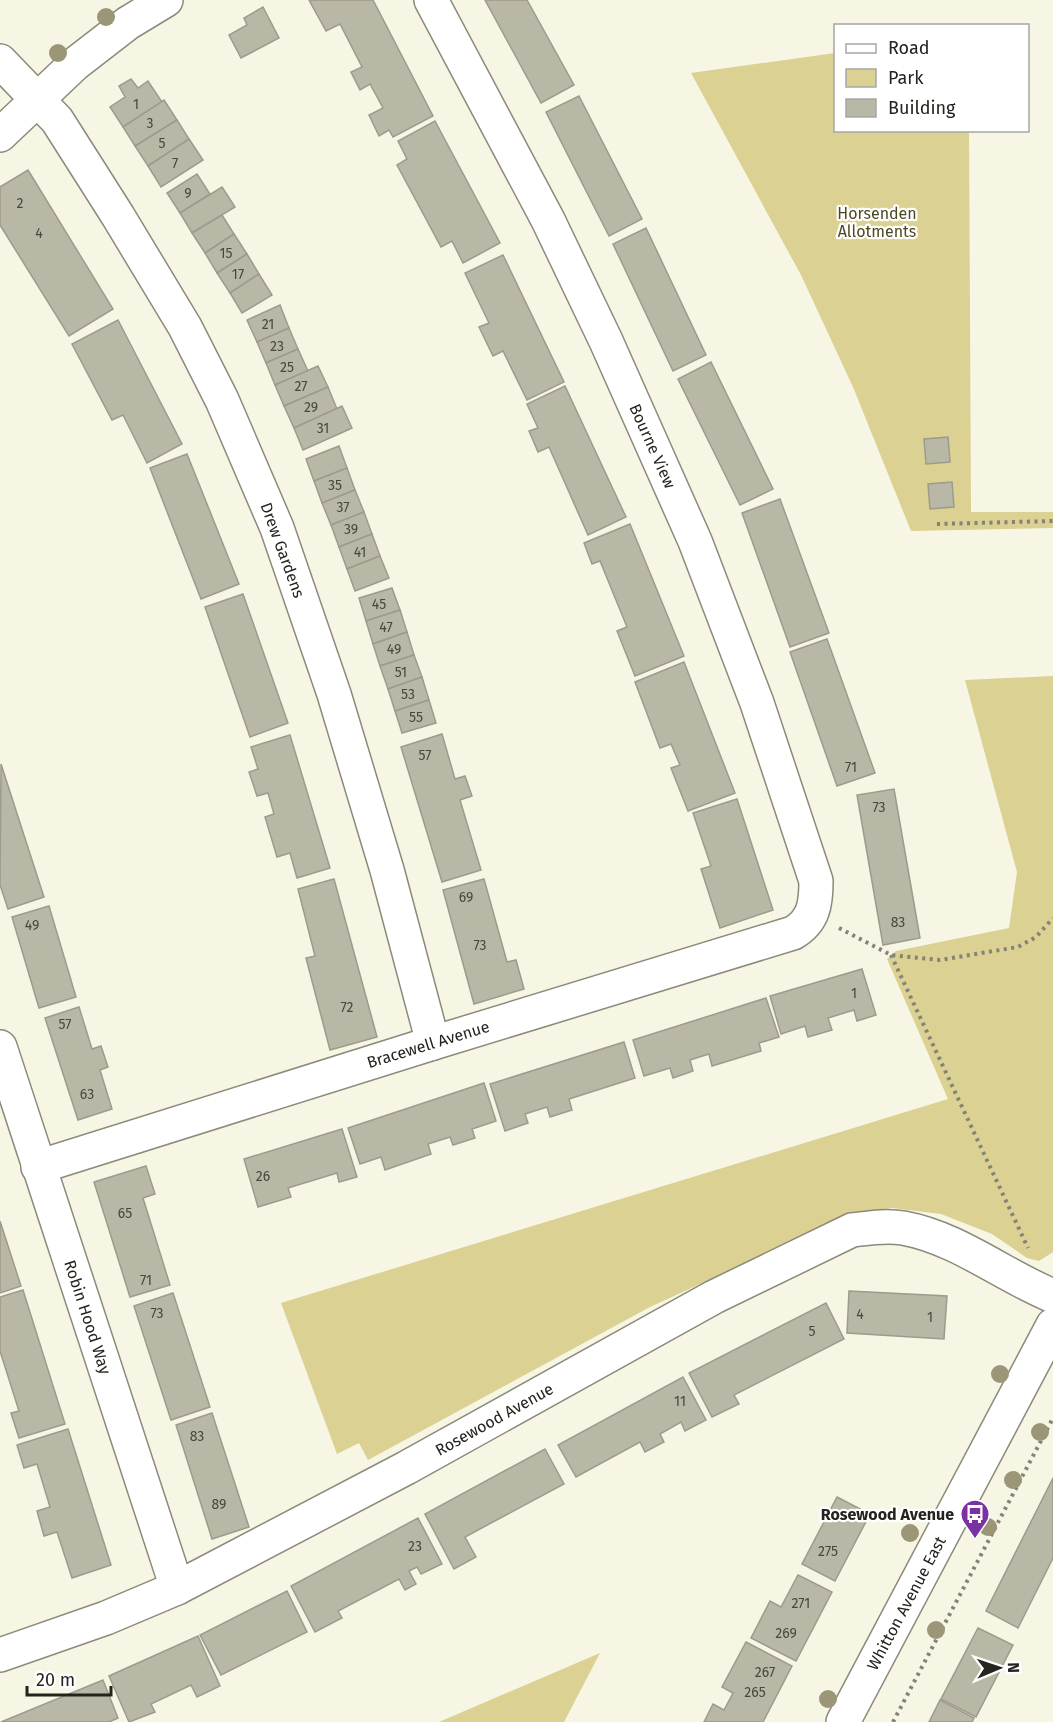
<svg xmlns="http://www.w3.org/2000/svg" width="1053" height="1722" font-family="'Fira Sans',sans-serif">
<style>
.green{fill:#dad192}
.building{fill:#b9b7a6;stroke:#9d9b8b;stroke-width:1.5}
.lines{fill:none;stroke-linecap:round;stroke-linejoin:round}
.minor-casing{stroke:#8c8a7a;stroke-width:36}
.major-casing{stroke:#8c8a7a;stroke-width:36}
.path{stroke:#848378;stroke-width:4;stroke-dasharray:3 4.5;stroke-linecap:butt}
.minor{stroke:#fff;stroke-width:33}
.major{stroke:#fff;stroke-width:33}
.tree{fill:#9a9677}
.labels{text-anchor:middle;stroke-width:4.5;stroke-linejoin:round;paint-order:stroke}
.number-label{font-size:14px;fill:#49483f}
.park-label{font-size:16px;fill:#4e481e;stroke:#fff}
.street-label{font-size:16px;fill:#24231d;stroke:#fff}
.poi-label{font-size:16px;font-weight:bold;fill:#24231d;stroke:#fff;text-anchor:end}
</style>
<rect width="100%" height="100%" fill="#f7f5e4"/>
<g class="green">
<polygon points="835,53 836,130 969,131 971,512 1053,512 1053,528 911,531 853,387 801,275 691,73"/>
<polygon points="1053,676 1053,1252 1039,1261 1027,1258 992,1234 941,1214 892,1208 855,1213 650,1307 368,1460 359,1443 337,1454 281,1303 948,1099 887,959 896,951 1009,928 1017,872 965,680"/>
<polygon points="600,1653 564,1722 439,1722"/>
</g>
<g class="building">
<polygon points="309,0 373,0 433,116 393,137 389,130 379,136 369,115 383,108 370,84 360,90 351,72 362,67 340,24 326,31"/>
<polygon points="485,0 527,0 574,85 541,103"/>
<polygon points="263,7 279,38 241,58 229,35 247,25 244,18"/>
<polygon points="131,79 138,88 148,81 162,102 123,127 110,107 125,97 119,86"/>
<polygon points="579,96 642,219 609,236 546,112"/>
<polygon points="164,100 177,120 135,146 123,127"/>
<polygon points="177,120 189,139 148,166 135,146"/>
<polygon points="435,121 500,243 463,263 452,241 441,247 397,165 407,159 398,141"/>
<polygon points="189,139 203,160 161,187 148,166"/>
<polygon points="28,170 113,309 69,336 0,225 0,187"/>
<polygon points="197,174 210,194 180,213 167,193"/>
<polygon points="222,187 235,207 192,233 180,213"/>
<polygon points="222,215 234,234 205,253 192,233"/>
<polygon points="646,228 706,355 673,371 613,244"/>
<polygon points="234,234 247,254 217,273 205,253"/>
<polygon points="247,254 259,274 230,293 217,273"/>
<polygon points="503,255 564,382 527,400 503,351 493,356 479,327 489,323 465,273"/>
<polygon points="259,274 272,295 242,313 230,293"/>
<polygon points="280,305 289,328 257,342 247,320"/>
<polygon points="118,320 182,444 147,463 123,415 112,420 72,344"/>
<polygon points="289,328 298,349 266,363 257,342"/>
<polygon points="298,349 308,371 275,385 266,363"/>
<polygon points="711,362 773,489 740,505 678,379"/>
<polygon points="318,366 328,387 284,406 275,385"/>
<polygon points="565,386 626,517 588,535 549,447 538,452 529,431 538,428 527,404"/>
<polygon points="328,387 337,409 294,428 284,406"/>
<polygon points="342,406 352,428 303,450 294,428"/>
<polygon points="948,437 950,462 926,464 924,439"/>
<polygon points="339,446 347,468 314,481 306,459"/>
<polygon points="187,454 239,584 201,599 150,468"/>
<polygon points="347,468 355,490 322,503 314,481"/>
<polygon points="952,482 954,507 930,509 928,484"/>
<polygon points="355,490 364,512 331,525 322,503"/>
<polygon points="780,499 829,633 790,647 742,513"/>
<polygon points="364,512 372,534 339,547 331,525"/>
<polygon points="630,524 684,656 635,676 617,631 627,627 600,561 592,564 584,543"/>
<polygon points="372,534 380,556 347,569 339,547"/>
<polygon points="380,556 389,578 355,591 347,569"/>
<polygon points="392,588 400,610 366,621 359,598"/>
<polygon points="243,594 288,723 250,737 205,607"/>
<polygon points="400,610 407,632 373,644 366,621"/>
<polygon points="407,632 414,655 380,666 373,644"/>
<polygon points="827,639 875,773 837,786 790,652"/>
<polygon points="414,655 422,677 388,689 380,666"/>
<polygon points="684,662 735,793 688,811 671,768 680,765 671,744 660,748 635,682"/>
<polygon points="422,677 429,700 395,711 388,689"/>
<polygon points="429,700 436,723 402,733 395,711"/>
<polygon points="442,734 455,779 465,776 472,796 460,800 481,870 442,882 401,747"/>
<polygon points="290,735 330,868 297,878 290,853 277,857 265,817 274,814 268,793 257,796 249,772 258,769 251,747"/>
<polygon points="1,764 44,897 8,909 0,885"/>
<polygon points="894,789 920,938 883,945 857,795"/>
<polygon points="737,799 773,910 720,928 701,869 711,866 693,813"/>
<polygon points="334,879 377,1037 330,1050 306,958 315,956 298,889"/>
<polygon points="484,879 507,962 516,960 524,989 474,1004 443,890"/>
<polygon points="49,906 76,997 39,1008 12,917"/>
<polygon points="862,969 876,1015 857,1021 854,1010 828,1018 832,1030 808,1037 805,1026 781,1034 770,996"/>
<polygon points="766,998 779,1037 759,1043 761,1051 712,1066 709,1054 690,1060 693,1071 673,1078 670,1068 644,1076 633,1040"/>
<polygon points="79,1007 92,1049 101,1046 108,1067 100,1070 112,1109 78,1120 45,1018"/>
<polygon points="624,1042 635,1078 569,1099 572,1110 550,1117 547,1107 525,1114 528,1123 505,1131 490,1084"/>
<polygon points="484,1083 496,1121 472,1129 475,1138 453,1145 450,1137 428,1144 431,1154 385,1170 381,1157 360,1164 348,1128"/>
<polygon points="342,1129 357,1177 339,1182 337,1173 288,1188 291,1197 258,1207 244,1159"/>
<polygon points="146,1166 155,1194 143,1198 170,1285 130,1297 94,1182"/>
<polygon points="0,1221 21,1286 0,1293"/>
<polygon points="23,1290 65,1424 19,1438 11,1413 19,1411 0,1351 0,1297"/>
<polygon points="849,1291 947,1296 944,1339 847,1333"/>
<polygon points="173,1293 210,1407 171,1420 134,1306"/>
<polygon points="826,1303 844,1339 734,1395 739,1404 712,1417 689,1373"/>
<polygon points="683,1377 706,1420 685,1431 681,1422 660,1434 664,1442 645,1452 640,1442 576,1477 558,1445"/>
<polygon points="212,1413 249,1527 212,1539 176,1425"/>
<polygon points="68,1429 111,1565 72,1578 57,1532 44,1536 37,1511 50,1507 37,1464 24,1468 17,1445"/>
<polygon points="545,1449 564,1484 465,1537 476,1557 454,1569 425,1514"/>
<polygon points="1053,1478 1053,1558 1018,1628 986,1611"/>
<polygon points="837,1497 870,1514 835,1581 802,1564"/>
<polygon points="418,1518 442,1564 421,1574 417,1567 409,1571 416,1584 405,1590 399,1579 338,1611 342,1618 315,1632 291,1586"/>
<polygon points="798,1575 832,1592 796,1661 751,1638 770,1601 781,1607"/>
<polygon points="287,1591 307,1632 221,1675 200,1635"/>
<polygon points="978,1628 1013,1645 976,1717 941,1699"/>
<polygon points="198,1636 220,1686 197,1697 191,1685 151,1704 155,1712 129,1722 109,1676"/>
<polygon points="746,1642 792,1666 763,1722 704,1722 713,1704 724,1710 733,1693 722,1687"/>
<polygon points="103,1680 118,1718 109,1722 1,1722"/>
<polygon points="940,1700 974,1718 972,1722 929,1722"/>
</g>
<g class="lines">
<g class="minor-casing">
<g id="minor">
<polyline points="0,61 57,120 118,216 185,327 222,400 277,528 334,694 387,870 433,1043"/>
<polyline points="0,135 75,64 128,23 166,0"/>
<polyline points="0,1047 177,1588"/>
<path d="M38,1167L433,1043L793,933C814,921 816,903 816,881L757,703L695,541L606,341L548,220L431,0"/>
<path d="M0,1655L106,1618L177,1588L406,1468L714,1297L852,1230C869,1228 886,1225 903,1228C958,1238 1002,1275 1053,1296"/>
</g>
</g>
<g class="major-casing">
<polyline id="major" points="843,1722 1053,1325"/>
</g>
<g class="path">
<polyline points="937,524 1053,521"/>
<polyline points="839,928 891,955 940,960 1018,947 1036,937 1053,918"/>
<polyline points="891,955 1028,1248"/>
<polyline points="893,1722 1053,1418"/>
</g>
<use href="#minor" class="minor"/>
<use href="#major" class="major"/>
</g>
<g class="tree">
<circle cx="106" cy="17" r="9"/>
<circle cx="58" cy="53" r="9"/>
<circle cx="1000" cy="1374" r="9"/>
<circle cx="1040" cy="1432" r="9"/>
<circle cx="1013" cy="1480" r="9"/>
<circle cx="988" cy="1527" r="9"/>
<circle cx="910" cy="1533" r="9"/>
<circle cx="936" cy="1630" r="9"/>
<circle cx="828" cy="1699" r="9"/>
</g>
<defs>
<g id="bus-pin" transform="scale(1.5)"><path d="M0 17L-7.5 6A9.5 9.5 0 1 1 7.5 6Z" fill="#7b31a3" stroke="#fff"/><path d="M-5-6H5V4H4V6H2V4H-2V6H-4V4H-5ZM-3.5-4V0h7V-4ZM-3.5 1.2v1.5H-2V1.2ZM2 1.2v1.5H3.5V1.2Z" fill="#fff"/></g>
</defs>
<g fill-rule="evenodd">
<use href="#bus-pin" x="975" y="1514"/>
</g>
<g class="labels">
<g class="number-label">
<text x="136" y="109">1</text>
<text x="150" y="128">3</text>
<text x="162" y="148">5</text>
<text x="175" y="168">7</text>
<text x="188" y="198">9</text>
<text x="20" y="208">2</text>
<text x="39" y="238">4</text>
<text x="226" y="258">15</text>
<text x="238" y="279">17</text>
<text x="268" y="329">21</text>
<text x="277" y="351">23</text>
<text x="287" y="372">25</text>
<text x="301" y="391">27</text>
<text x="311" y="412">29</text>
<text x="323" y="433">31</text>
<text x="335" y="490">35</text>
<text x="343" y="512">37</text>
<text x="351" y="534">39</text>
<text x="360" y="557">41</text>
<text x="379" y="609">45</text>
<text x="386" y="632">47</text>
<text x="394" y="654">49</text>
<text x="401" y="677">51</text>
<text x="408" y="699">53</text>
<text x="416" y="722">55</text>
<text x="425" y="760">57</text>
<text x="851" y="772">71</text>
<text x="879" y="812">73</text>
<text x="466" y="902">69</text>
<text x="898" y="927">83</text>
<text x="32" y="930">49</text>
<text x="480" y="950">73</text>
<text x="854" y="998">1</text>
<text x="347" y="1012">72</text>
<text x="65" y="1029">57</text>
<text x="87" y="1099">63</text>
<text x="263" y="1181">26</text>
<text x="125" y="1218">65</text>
<text x="146" y="1285">71</text>
<text x="157" y="1318">73</text>
<text x="860" y="1319">4</text>
<text x="930" y="1322">1</text>
<text x="812" y="1336">5</text>
<text x="680" y="1406">11</text>
<text x="197" y="1441">83</text>
<text x="219" y="1509">89</text>
<text x="415" y="1551">23</text>
<text x="828" y="1556">275</text>
<text x="801" y="1608">271</text>
<text x="786" y="1638">269</text>
<text x="765" y="1677">267</text>
<text x="755" y="1697">265</text>
</g>
<g class="park-label">
<text x="877" y="219">Horsenden<tspan x="877" dy="18">Allotments</tspan></text>
</g>
<g class="street-label">
<text transform="translate(653 446) rotate(66)" y="6">Bourne View</text>
<text transform="translate(283 550) rotate(70)" y="6">Drew Gardens</text>
<text transform="translate(428 1044) rotate(-17)" y="6">Bracewell Avenue</text>
<text transform="translate(88 1317) rotate(72)" y="6">Robin Hood Way</text>
<text transform="translate(494 1419) rotate(-29)" y="6">Rosewood Avenue</text>
<text transform="translate(906 1603) rotate(-62)" y="6">Whitton Avenue East</text>
</g>
<g class="poi-label">
<text x="954" y="1520">Rosewood Avenue</text>
</g>
</g>
<rect x="834" y="24" width="195" height="108" fill="#ffffff" stroke="#a7a7a5" stroke-width="1.5"/>
<rect x="846" y="44" width="30" height="9" fill="#ffffff" stroke="#a7a7a5" stroke-width="1.5"/>
<text x="888" y="54" font-size="18" fill="#24231d">Road</text>
<rect x="846" y="69" width="30" height="18" fill="#dad192" stroke="#a7a7a5" stroke-width="1.5"/>
<text x="888" y="84" font-size="18" fill="#24231d">Park</text>
<rect x="846" y="99" width="30" height="18" fill="#b9b7a6" stroke="#a7a7a5" stroke-width="1.5"/>
<text x="888" y="114" font-size="18" fill="#24231d">Building</text>
<g transform="translate(999 1668) rotate(88)" stroke="#ffffff" stroke-width="4.5" paint-order="stroke">
<path d="M0-4.5L10 22L0 15L-10 22Z" fill="#24231d"/>
<text y="-9" font-size="16" font-weight="bold" text-anchor="middle" fill="#24231d">N</text>
</g>
<path d="M27 1686v9h84v-9" fill="none" stroke="#24231d" stroke-width="3"/>
<text x="36" y="1686" font-size="18" fill="#24231d" stroke="#ffffff" stroke-width="4.5" paint-order="stroke">20 m</text>
</svg>
